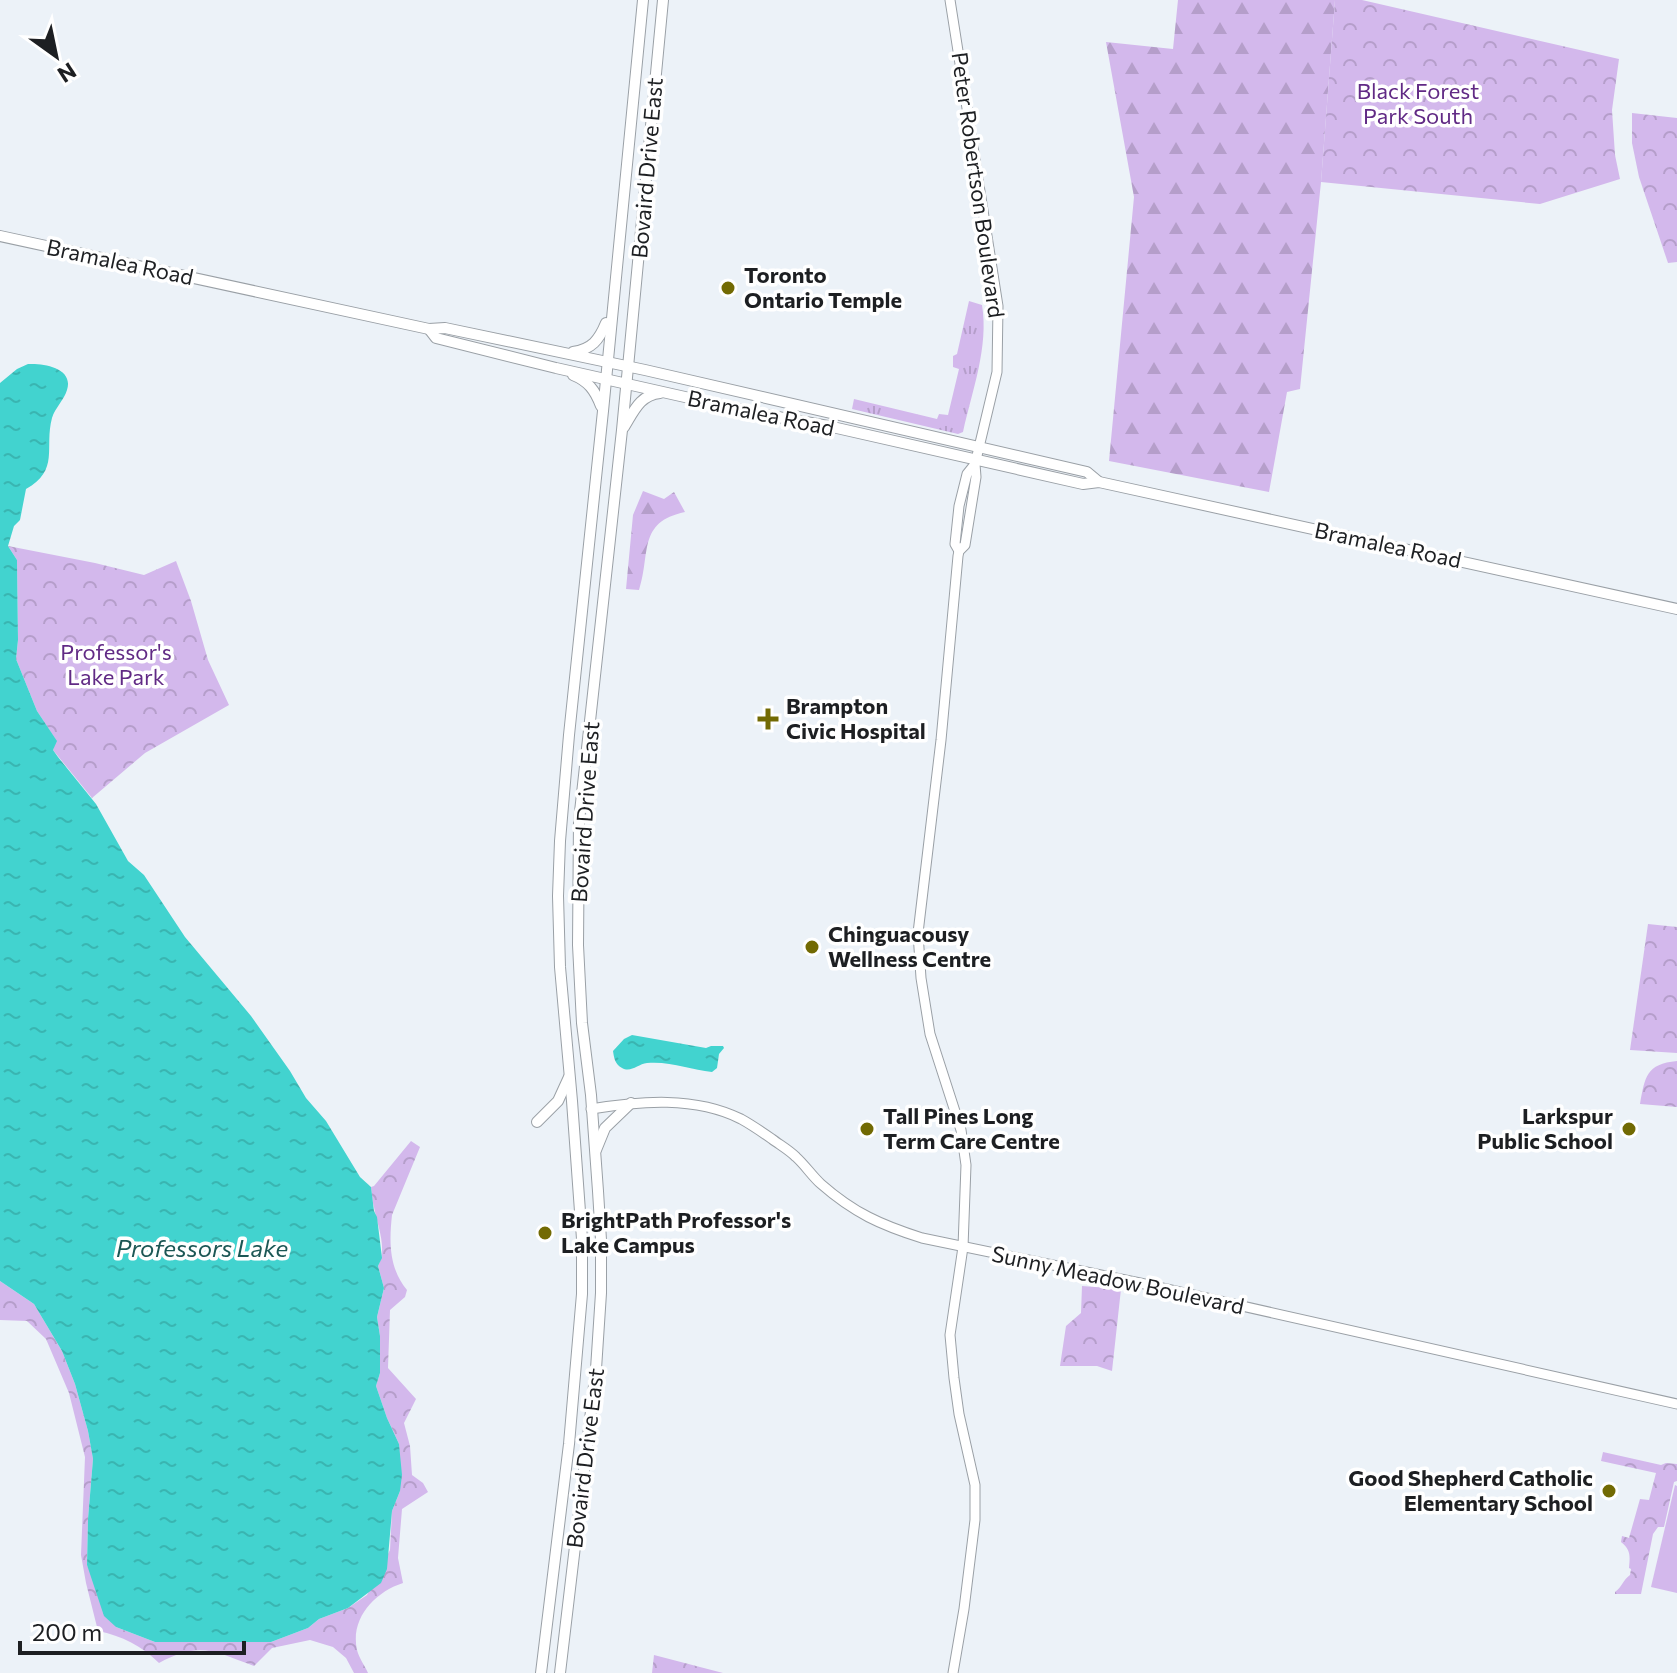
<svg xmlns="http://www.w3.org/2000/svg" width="1677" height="1673" font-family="Commissioner,sans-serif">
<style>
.grass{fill:url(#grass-tufts)}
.forest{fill:url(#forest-firs)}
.park{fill:url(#park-crowns)}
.pitch{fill:#d3b8ec}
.water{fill:url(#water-ripples)}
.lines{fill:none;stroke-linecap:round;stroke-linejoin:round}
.tertiary-casing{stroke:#9aa0a6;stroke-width:11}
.secondary-casing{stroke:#9aa0a6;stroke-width:12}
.tertiary{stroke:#fff;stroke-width:9}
.secondary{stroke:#fff;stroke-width:10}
.poi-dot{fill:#726a03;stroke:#fff;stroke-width:3}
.labels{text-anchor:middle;stroke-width:7;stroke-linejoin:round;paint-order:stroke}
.park-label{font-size:22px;fill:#612a85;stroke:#fff}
.street-label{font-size:22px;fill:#1d1f22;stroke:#fff}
.poi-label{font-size:22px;font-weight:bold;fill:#1d1f22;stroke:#fff;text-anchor:start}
.water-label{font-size:24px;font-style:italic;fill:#1c5755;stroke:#fff}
</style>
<defs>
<pattern id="grass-tufts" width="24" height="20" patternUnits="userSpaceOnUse" patternTransform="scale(2)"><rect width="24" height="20" fill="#d3b8ec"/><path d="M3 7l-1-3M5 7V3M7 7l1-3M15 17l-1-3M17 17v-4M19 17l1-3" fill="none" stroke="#b59eca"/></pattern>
<pattern id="forest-firs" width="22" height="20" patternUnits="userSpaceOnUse" patternTransform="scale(2)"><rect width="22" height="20" fill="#d3b8ec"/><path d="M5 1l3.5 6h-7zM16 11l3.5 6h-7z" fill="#b59eca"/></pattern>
<pattern id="park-crowns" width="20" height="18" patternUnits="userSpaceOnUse" patternTransform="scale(2)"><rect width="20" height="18" fill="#d3b8ec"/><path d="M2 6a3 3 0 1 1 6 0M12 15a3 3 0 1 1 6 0" fill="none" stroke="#b59eca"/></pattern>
<pattern id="water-ripples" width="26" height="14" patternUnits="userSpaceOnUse" patternTransform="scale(2)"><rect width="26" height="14" fill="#42d3cf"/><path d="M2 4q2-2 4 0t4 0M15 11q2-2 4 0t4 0" fill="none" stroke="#39b5b1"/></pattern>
</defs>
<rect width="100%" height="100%" fill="#ecf2f8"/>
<path class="grass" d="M969,301L982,305C989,347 972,391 963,432L958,434L852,409L854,399L937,419L939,414L948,415L959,369L953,367V356L957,354Z"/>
<g class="forest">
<polygon points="1178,0 1335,0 1321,182 1300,389 1287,392 1269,492 1109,461 1134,197 1106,42 1173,49"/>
<path d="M643,491L664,499L674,492L685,512C637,522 651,554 639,590L626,589L633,515Z"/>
</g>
<g class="park">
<polygon points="1335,0 1362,0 1619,59 1612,110 1615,155 1620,179 1540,204 1321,182"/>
<polygon points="1632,113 1677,118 1677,262 1668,263 1639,177 1632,143"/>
<polygon points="8,546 95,563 144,575 176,561 191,601 208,660 229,705 145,753 92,798 53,750 56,740 37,711 16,659 18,640 17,560"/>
<polygon points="1648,924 1677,927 1677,1053 1630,1050"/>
<path d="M1677,1061V1107L1640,1104C1645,1077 1646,1064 1677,1061Z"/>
<path d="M411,1141L420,1147L392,1215C389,1243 389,1268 407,1290L405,1297L390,1310L388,1368L416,1399L404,1423L410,1446L412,1475L423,1483L428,1492L402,1509L398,1558L403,1583C375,1592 350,1618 357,1650C359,1658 365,1666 368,1673H354L346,1658L333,1647L310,1640L272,1648L254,1666C214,1651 199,1641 159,1663C142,1646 122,1636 98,1631L86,1583L81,1555L85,1457L69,1393L46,1339L27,1321L0,1320V1281L34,1304L62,1351L75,1384L88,1431L93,1459L88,1519L87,1565L116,1627L155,1642H271L308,1628L319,1619L348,1608L367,1595L390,1550L392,1511L400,1491L399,1444L387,1418L376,1386L380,1373V1336L377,1317L384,1288L378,1266C388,1248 377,1225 374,1207C372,1201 372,1194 371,1187L374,1186Z"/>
<polygon points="1082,1286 1121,1289 1112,1371 1097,1366 1060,1366 1066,1326 1081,1313"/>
<path d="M1603,1452L1661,1465L1666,1463L1677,1464V1481L1674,1482L1664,1527H1658L1653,1534L1641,1594H1615V1592C1622,1587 1623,1580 1630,1575L1631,1569L1629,1568C1630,1556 1631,1550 1621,1542L1622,1536L1629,1538L1640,1499L1649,1500L1656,1473L1601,1461Z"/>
<polygon points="654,1655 723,1673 652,1673"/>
</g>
<polygon class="pitch" points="1675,1485 1677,1486 1677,1593 1651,1587"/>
<g class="water">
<path d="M28,364C44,363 74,368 67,390C64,400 55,408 52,418C44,448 60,470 26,489L20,520L14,526L8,546L17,560L18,640L16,659L37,711L57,741L53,750L58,757L96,804L128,861L144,875L185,937L251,1016L290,1071L306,1098L326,1121L360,1177L371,1187L374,1211L377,1217L382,1258L378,1266L384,1288L377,1317L380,1336V1373L376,1386L387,1418L399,1444L402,1475L400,1491L392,1511L387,1569L381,1583L348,1608L319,1619L308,1628L271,1642H155L116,1627L104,1616L87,1565L88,1519L93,1459L88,1431L75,1384L62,1351L34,1304L0,1281V383L17,369Z"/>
<path d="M632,1035L706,1048L711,1046H723L724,1048L719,1054L717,1068L712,1072C691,1070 671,1061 647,1063C638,1064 631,1073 622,1068C615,1064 614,1058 613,1051L624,1039Z"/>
</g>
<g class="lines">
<g class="tertiary-casing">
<g id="tertiary">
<polyline points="950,0 998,306 997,372 975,464 976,477 965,545 959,551 958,556 941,740 918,933 921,978 930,1034 961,1130 966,1165 963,1247 950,1335 954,1378 959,1414 975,1485 975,1520 964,1609 953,1673"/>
<polyline points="959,551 955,544 959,506 967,474 975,464"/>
<path d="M591,1109C640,1101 695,1096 741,1119C752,1125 762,1132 772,1139C780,1145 789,1150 796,1157C805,1165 812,1176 821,1184C854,1213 881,1225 922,1238L1140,1283L1677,1404"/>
</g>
</g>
<g class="secondary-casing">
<g id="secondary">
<polyline points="0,236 429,329 445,328 645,370 1087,472 1099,482"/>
<polyline points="429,329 436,338 556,368 756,413 828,426 1083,484 1099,482 1677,609"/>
<path d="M573,352C592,349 599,340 606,323"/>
<path d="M573,375C588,381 595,390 601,406"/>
<path d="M624,427C634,411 640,395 660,393"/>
<polyline points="537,1122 558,1101 569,1077"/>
<polyline points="596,1150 605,1128 631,1103"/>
<polyline points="541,1673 569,1444 582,1294 582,1239 572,1101 560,967 558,896 560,841 569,735 603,411 643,0"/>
<polyline points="560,1673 596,1369 601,1293 601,1240 598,1191 591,1095 582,1023 578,945 579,821 622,430 663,0"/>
</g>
</g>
<use href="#tertiary" class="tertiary"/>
<use href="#secondary" class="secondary"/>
</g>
<g class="poi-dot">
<circle cx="728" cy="288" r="8"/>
<path d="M764 707h8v8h8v8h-8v8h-8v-8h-8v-8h8z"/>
<circle cx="812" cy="947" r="8"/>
<circle cx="867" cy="1129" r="8"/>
<circle cx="1629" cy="1129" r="8"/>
<circle cx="545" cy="1233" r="8"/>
<circle cx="1609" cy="1491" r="8"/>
</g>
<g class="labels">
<g class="park-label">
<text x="1418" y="99">Black Forest<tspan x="1418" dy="25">Park South</tspan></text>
<text x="116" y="660">Professor's<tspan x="116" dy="25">Lake Park</tspan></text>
</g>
<g class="street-label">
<text transform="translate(647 168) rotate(-85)" y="8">Bovaird Drive East</text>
<text transform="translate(978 185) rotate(82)" y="8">Peter Robertson Boulevard</text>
<text transform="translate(120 262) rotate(12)" y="8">Bramalea Road</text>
<text transform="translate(761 413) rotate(12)" y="8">Bramalea Road</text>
<text transform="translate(1388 545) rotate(12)" y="8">Bramalea Road</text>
<text transform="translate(585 812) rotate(-86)" y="8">Bovaird Drive East</text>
<text transform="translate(1118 1280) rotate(12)" y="8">Sunny Meadow Boulevard</text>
<text transform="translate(585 1458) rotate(-83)" y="8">Bovaird Drive East</text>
</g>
<g class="poi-label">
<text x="744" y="283">Toronto<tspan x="744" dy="25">Ontario Temple</tspan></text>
<text x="786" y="714">Brampton<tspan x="786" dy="25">Civic Hospital</tspan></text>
<text x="828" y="942">Chinguacousy<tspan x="828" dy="25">Wellness Centre</tspan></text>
<text x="883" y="1124">Tall Pines Long<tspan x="883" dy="25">Term Care Centre</tspan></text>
<text x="1613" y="1124" text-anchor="end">Larkspur<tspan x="1613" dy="25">Public School</tspan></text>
<text x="561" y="1228">BrightPath Professor's<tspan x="561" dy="25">Lake Campus</tspan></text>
<text x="1593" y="1486" text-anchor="end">Good Shepherd Catholic<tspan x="1593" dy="25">Elementary School</tspan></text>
</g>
<g class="water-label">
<text x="202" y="1257">Professors Lake</text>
</g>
</g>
<g transform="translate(56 56) rotate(147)" stroke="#ffffff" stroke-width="6" paint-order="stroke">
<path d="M0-6L14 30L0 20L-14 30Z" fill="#1d1f22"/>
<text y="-12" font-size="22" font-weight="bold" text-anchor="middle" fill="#1d1f22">N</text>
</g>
<path d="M20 1641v12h224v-12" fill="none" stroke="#1d1f22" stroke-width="4"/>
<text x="32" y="1641" font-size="24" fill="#1d1f22" stroke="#ffffff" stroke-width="6" paint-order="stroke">200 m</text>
</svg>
